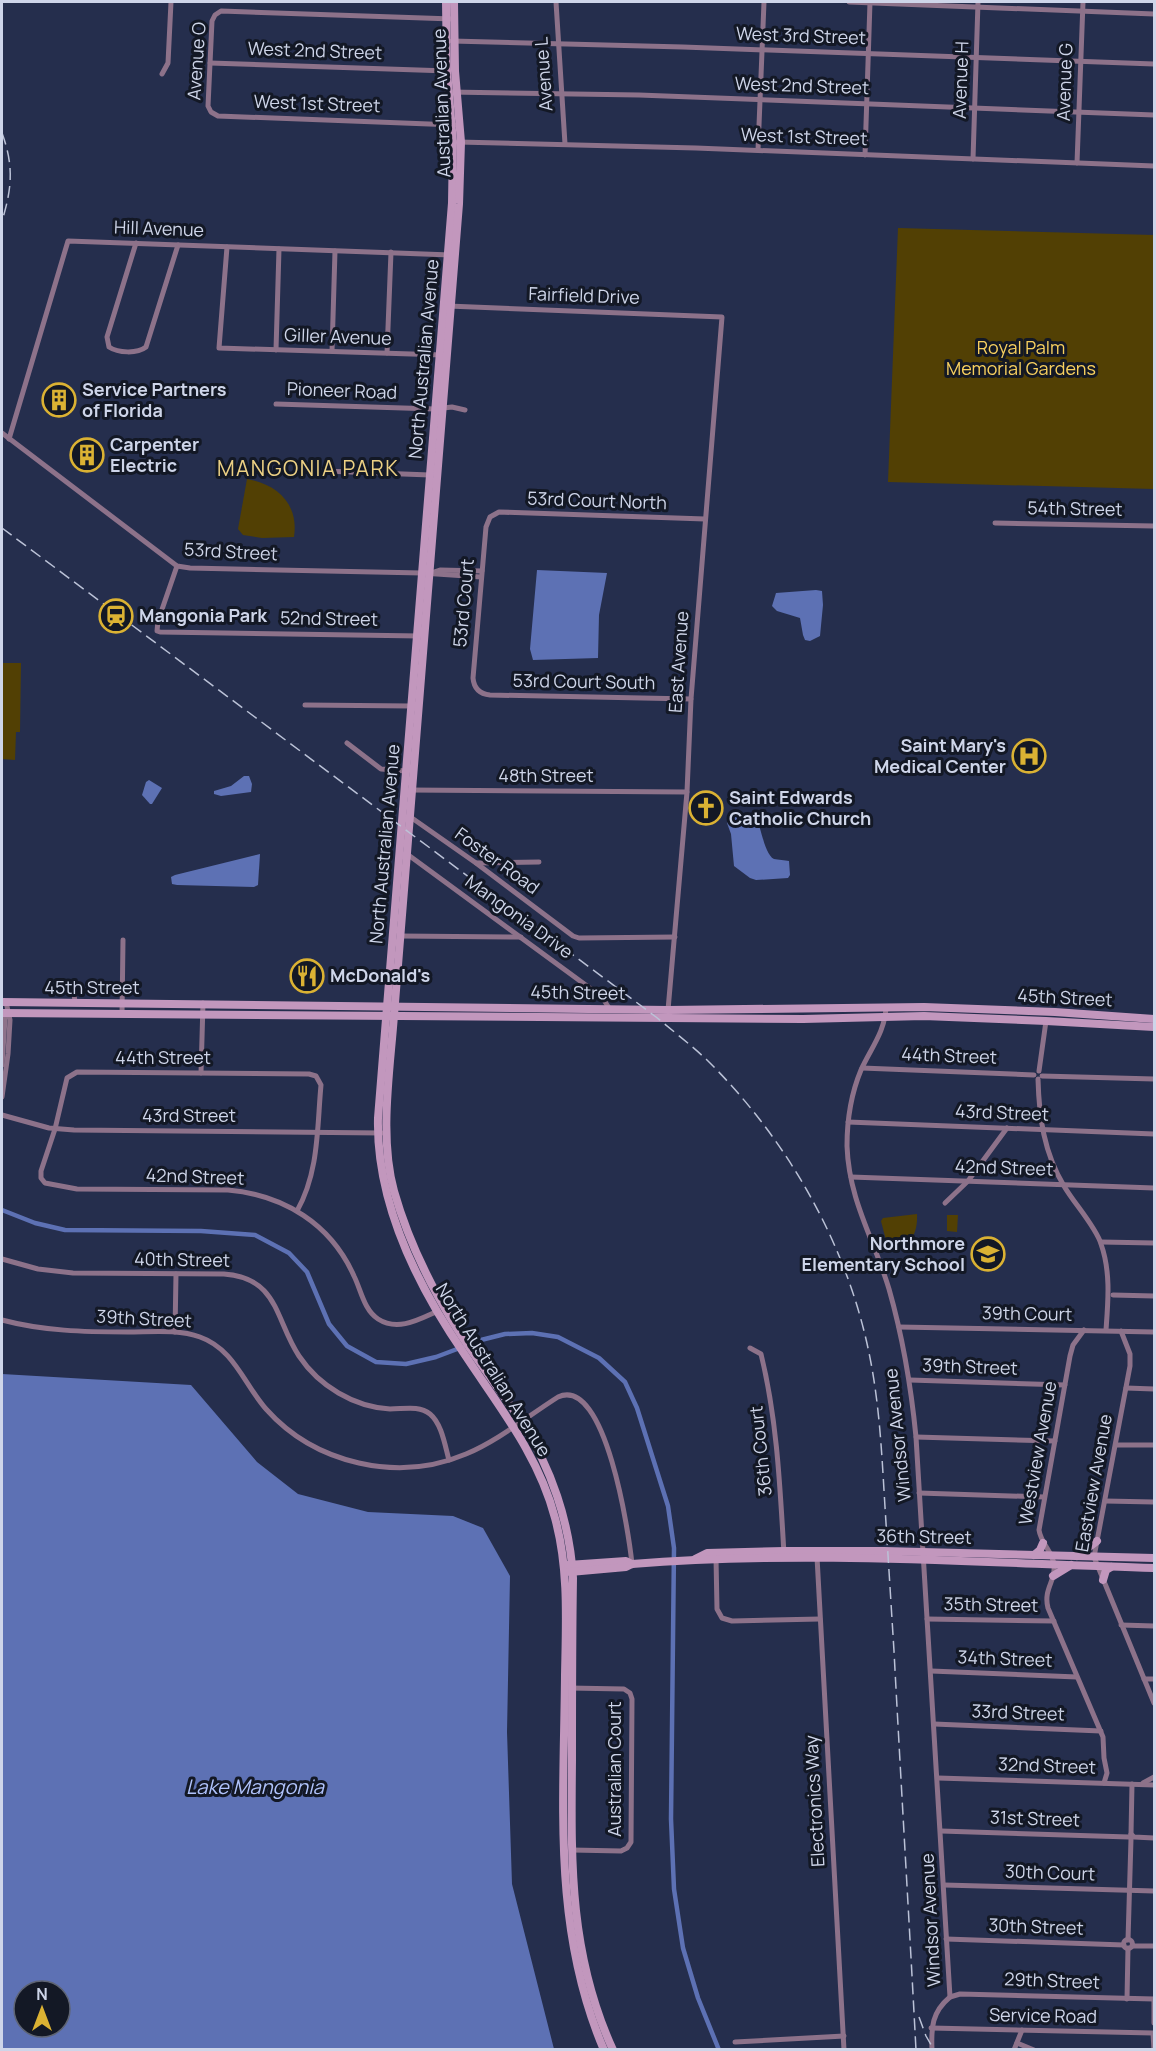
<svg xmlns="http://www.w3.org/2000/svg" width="1156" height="2051" font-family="Manrope,sans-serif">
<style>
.green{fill:#524004}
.water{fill:#5d71b4;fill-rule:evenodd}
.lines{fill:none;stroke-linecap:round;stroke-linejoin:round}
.canal{stroke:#5d71b4;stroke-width:4.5}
.street{stroke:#8d728a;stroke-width:5}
.secondary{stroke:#c297bd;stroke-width:8}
.rail{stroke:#bbc2d7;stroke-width:1.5;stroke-dasharray:12 6;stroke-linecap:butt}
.labels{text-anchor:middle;stroke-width:6;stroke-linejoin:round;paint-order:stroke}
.street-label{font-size:18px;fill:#ced5e9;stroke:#131825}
.park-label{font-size:18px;fill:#f8d05f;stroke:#131825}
.poi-label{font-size:18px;font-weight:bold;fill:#ced5e9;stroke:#131825;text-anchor:start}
.water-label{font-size:20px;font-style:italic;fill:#b0c3fc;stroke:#131825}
.quarter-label{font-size:21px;letter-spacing:1.5px;fill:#ecd084;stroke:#131825}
</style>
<rect width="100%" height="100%" fill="#252e4d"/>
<g class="green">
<polygon points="898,228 1154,235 1154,489 888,482"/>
<path d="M247,479C277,484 299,504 294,537L262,538L243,535L238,529Z"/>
<polygon points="2,663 21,663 20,732 16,732 15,760 2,759"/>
<path d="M917,1214C918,1234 910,1248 889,1252L881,1221L883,1218Z"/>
<polygon points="947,1215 958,1215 957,1232 947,1231"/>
</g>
<g class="water">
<polygon points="537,570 607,573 599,615 598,658 533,660 530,649"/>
<polygon points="816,590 822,591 823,605 820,636 810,641 805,640 803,635 800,618 777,611 772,606 776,593"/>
<polygon points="244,776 249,776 252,784 251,792 221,796 214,794 214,791 231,786"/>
<polygon points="149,780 162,788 152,804 150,804 142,795 146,782"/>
<path d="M739,813L755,815C761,825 764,854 774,859C778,860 785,860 789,861L790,875L788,878L756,880L750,878L734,866L731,834L727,823L733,815Z"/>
<polygon points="260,854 258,885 254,887 177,885 172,884 171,877 175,875"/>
<path d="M2,1374L191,1385L257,1462L298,1494L368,1512L453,1516L483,1528L510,1576L507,1732L512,1884L554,2049H2ZM24,1991H60V2027H24Z"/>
</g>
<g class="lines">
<polyline class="canal" points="2,1210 35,1223 65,1230 201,1231 255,1235 289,1253 307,1272 329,1324 347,1346 376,1362 406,1364 436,1357 481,1340 505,1334 532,1333 558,1337 599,1358 625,1382 637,1408 668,1506 674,1548 671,1819 674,1889 683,1948 698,1998 719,2050"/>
<g class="street">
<polyline points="556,2 565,144"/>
<polyline points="849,2 1154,14"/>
<polyline points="453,19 221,11 215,15 212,21 208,106 211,112 218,116 455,125"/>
<polyline points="452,41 683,47 1154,64"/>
<polyline points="210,63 448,71"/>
<polyline points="162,74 168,63 171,2"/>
<polyline points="449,92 639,95 1154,115"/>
<polyline points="458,142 696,148 1154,166"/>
<polyline points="758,150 764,2"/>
<polyline points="865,155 870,2"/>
<polyline points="973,159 978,2"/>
<polyline points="1077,163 1083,2"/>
<path d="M136,243L107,337L109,347C118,353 137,354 146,347L178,245"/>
<polyline points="227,247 219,348 443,355"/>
<polyline points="448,306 722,317 691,699 687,792 668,1010"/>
<polyline points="276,350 279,249"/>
<polyline points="332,351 335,251"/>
<polyline points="387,353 391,252"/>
<polyline points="276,404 435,409 452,407 465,410"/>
<polyline points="2,433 177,566 190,568 422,573 481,577"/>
<polyline points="9,439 68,241 451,255"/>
<polyline points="297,470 430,475"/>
<polyline points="995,523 1154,526"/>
<polyline points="177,566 158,621 157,631 160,632 420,636"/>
<polyline points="431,573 440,570 482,571"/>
<path d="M691,699L490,695C480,694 474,689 473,678L486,527L490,517L499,512L705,519"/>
<polyline points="305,705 411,706"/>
<polyline points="347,743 381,769 406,771"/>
<polyline points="409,790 687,792"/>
<polyline points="409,816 476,863 573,936 579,938 675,937"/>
<polyline points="407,854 602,997 609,1008"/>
<polyline points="476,863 539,862"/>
<polyline points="400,936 521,937"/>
<polyline points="73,986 75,1002"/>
<path d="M886,1007C885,1032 871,1048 861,1070C851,1094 847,1119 847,1146C849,1201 874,1239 889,1289C903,1338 911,1386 916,1437L950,1997C932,2012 931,2027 932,2050"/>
<polyline points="122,1014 123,940"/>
<polyline points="2,1065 5,1019 7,1013"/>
<polyline points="862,1068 1034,1075"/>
<polyline points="1039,1071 1046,1021"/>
<polyline points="201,1073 203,1003"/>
<polyline points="1042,1076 1154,1079"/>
<path d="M1038,1079C1039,1117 1044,1153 1064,1186C1073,1202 1096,1227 1101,1244C1111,1272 1108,1302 1106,1330"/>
<polyline points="2,1097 8,1054 10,1020 6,1002"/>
<polyline points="2,1115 49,1128 74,1130 382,1133"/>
<polyline points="848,1122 1154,1134"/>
<polyline points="851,1177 1154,1188"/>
<polyline points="945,1203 968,1181 1007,1128"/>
<path d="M297,1211C319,1172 317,1128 321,1085L316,1076L309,1074L77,1072L67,1078L55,1129L41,1171V1178L45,1183L77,1189L228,1190C284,1195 331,1224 354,1276C361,1290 364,1310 378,1319C398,1332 420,1319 438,1311"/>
<polyline points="1101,1242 1154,1243"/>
<path d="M2,1259L38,1269L73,1273L224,1274C279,1278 275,1320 299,1356C319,1386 354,1407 390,1409C404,1409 419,1405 430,1414C442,1424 445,1446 449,1460"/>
<polyline points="1113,1295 1154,1296"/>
<path d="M2,1320C43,1331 85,1332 128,1332C151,1332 178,1329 200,1337C234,1349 244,1384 266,1409C315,1464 398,1483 466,1454C499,1440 528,1416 558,1397C606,1375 629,1535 632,1564"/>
<polyline points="899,1327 1154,1332"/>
<path d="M1084,1330L1073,1345L1070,1356L1039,1530C1041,1544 1053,1552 1054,1565C1056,1581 1043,1589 1048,1608L1103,1737L1104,1758L1107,1773L1104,1783"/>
<polyline points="1121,1331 1130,1354 1130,1366 1094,1557 1154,1703"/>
<polyline points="175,1332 176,1274"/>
<path d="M750,1348L761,1354C777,1419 780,1486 784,1554"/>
<polyline points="910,1380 1065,1385"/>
<polyline points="1126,1388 1154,1389"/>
<polyline points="916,1437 1055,1441"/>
<polyline points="1116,1445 1154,1445"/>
<polyline points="919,1493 1044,1497"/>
<polyline points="1105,1501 1154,1502"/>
<polyline points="817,1557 844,2050"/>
<polyline points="716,1558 717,1609 722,1618 732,1621 820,1619"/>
<polyline points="927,1619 1054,1621"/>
<polyline points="1121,1625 1154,1626"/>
<polyline points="931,1671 1077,1677"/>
<polyline points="1144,1679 1154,1679"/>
<polyline points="569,1688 624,1689 630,1693 632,1699 631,1842 627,1848 621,1851 572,1850"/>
<polyline points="934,1724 1101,1731"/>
<polyline points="938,1778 1154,1785"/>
<polyline points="1143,1783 1154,1777"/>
<polyline points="941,1831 1129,1837"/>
<polyline points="1131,1834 1132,1784"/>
<polyline points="1131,1834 1134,1837 1154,1838"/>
<polyline points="944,1885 1154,1891"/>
<polyline points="946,1939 1124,1945"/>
<circle cx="1128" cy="1944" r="4.5"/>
<polyline points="1128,1940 1131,1839"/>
<polyline points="1132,1946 1154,1946"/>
<polyline points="950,1997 960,1994 1154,1999"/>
<polyline points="1127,1999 1128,1948"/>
<polyline points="1154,2023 1154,1999"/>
<polyline points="931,2028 1153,2033 1154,2050"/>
<polyline points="735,2042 844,2036"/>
<polyline points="1017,2043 1034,2050"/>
<polyline points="1014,2050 1022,2030"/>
</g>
<g class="secondary">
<path d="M446,2L447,71L453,142L452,203L378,1118C376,1202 418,1287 465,1355C500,1408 539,1456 555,1518C569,1569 566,1622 565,1675C564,1803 552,1929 604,2050"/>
<path d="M454,2L455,71L461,142L459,204L394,1015C390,1071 379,1137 394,1191C407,1237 429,1283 454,1324C474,1357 499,1388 521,1421C551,1467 570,1523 573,1578C572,1639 572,1699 572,1760C571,1862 569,1954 613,2050"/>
<polyline points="2,1002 668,1010 924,1007 1055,1012 1154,1019"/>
<polyline points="2,1013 803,1019 924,1016 1046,1021 1154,1027"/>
<polyline points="1034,1555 1040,1550 1043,1543"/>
<polyline points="1077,1556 1097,1541"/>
<polyline points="695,1559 707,1553 784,1551 884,1551 1154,1558"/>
<polyline points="568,1565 626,1561 632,1564"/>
<path d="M570,1572L626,1567L632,1564C805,1550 981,1563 1154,1568"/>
<polyline points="1053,1576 1071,1565"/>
<polyline points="1103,1580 1106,1570 1111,1567"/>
</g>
<g class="rail">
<path d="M2,133C14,166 12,188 2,221"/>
<path d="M2,528L656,1017C673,1031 691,1045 707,1060C789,1141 850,1249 871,1363C880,1411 882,1458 885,1507C888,1555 891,1603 894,1651C901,1784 909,1917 916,2050"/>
<polyline points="919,2017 926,2036 934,2050"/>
</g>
</g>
<defs>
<g id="building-ring" transform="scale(1.725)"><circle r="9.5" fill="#131825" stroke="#dbb233" stroke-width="1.5"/><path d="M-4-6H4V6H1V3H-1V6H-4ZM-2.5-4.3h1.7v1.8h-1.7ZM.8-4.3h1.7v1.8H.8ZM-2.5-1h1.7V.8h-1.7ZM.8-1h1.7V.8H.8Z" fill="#dbb233"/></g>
<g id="station-ring" transform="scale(1.725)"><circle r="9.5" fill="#131825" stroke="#dbb233" stroke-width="1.5"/><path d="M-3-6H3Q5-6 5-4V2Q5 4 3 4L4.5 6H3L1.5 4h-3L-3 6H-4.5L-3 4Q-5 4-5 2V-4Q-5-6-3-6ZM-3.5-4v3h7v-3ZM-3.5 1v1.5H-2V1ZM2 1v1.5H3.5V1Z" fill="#dbb233"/></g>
<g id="hospital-ring" transform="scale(1.725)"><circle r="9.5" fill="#131825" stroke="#dbb233" stroke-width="1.5"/><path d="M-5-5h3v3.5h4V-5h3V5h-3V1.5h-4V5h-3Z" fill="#dbb233"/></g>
<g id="church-ring" transform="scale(1.725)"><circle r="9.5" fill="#131825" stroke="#dbb233" stroke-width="1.5"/><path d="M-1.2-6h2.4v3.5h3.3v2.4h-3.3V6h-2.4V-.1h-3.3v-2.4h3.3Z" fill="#dbb233"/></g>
<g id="restaurant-ring" transform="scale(1.725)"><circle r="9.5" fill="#131825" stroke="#dbb233" stroke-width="1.5"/><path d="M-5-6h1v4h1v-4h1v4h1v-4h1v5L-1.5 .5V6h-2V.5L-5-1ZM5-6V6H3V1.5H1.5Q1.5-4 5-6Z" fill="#dbb233"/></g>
<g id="school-ring" transform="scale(1.725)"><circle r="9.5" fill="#131825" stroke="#dbb233" stroke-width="1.5"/><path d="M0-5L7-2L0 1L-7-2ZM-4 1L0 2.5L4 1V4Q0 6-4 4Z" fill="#dbb233"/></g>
</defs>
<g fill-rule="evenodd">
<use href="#building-ring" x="59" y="400"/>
<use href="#building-ring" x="87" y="455"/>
<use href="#station-ring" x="116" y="616"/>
<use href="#hospital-ring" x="1029" y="756"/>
<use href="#church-ring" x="706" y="808"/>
<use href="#restaurant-ring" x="307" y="976"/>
<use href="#school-ring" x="988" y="1254"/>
</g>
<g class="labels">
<g class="street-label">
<text transform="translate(801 36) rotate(2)" y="6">West 3rd Street</text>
<text transform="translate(315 51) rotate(2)" y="6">West 2nd Street</text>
<text transform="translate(197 61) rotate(-86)" y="6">Avenue O</text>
<text transform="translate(544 74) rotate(-94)" y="6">Avenue L</text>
<text transform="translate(961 80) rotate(-88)" y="6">Avenue H</text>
<text transform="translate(1065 82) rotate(-88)" y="6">Avenue G</text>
<text transform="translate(802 86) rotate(2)" y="6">West 2nd Street</text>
<text transform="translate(442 103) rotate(-92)" y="6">Australian Avenue</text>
<text transform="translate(317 104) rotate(2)" y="6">West 1st Street</text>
<text transform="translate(804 137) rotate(2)" y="6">West 1st Street</text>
<text transform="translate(159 229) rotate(2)" y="6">Hill Avenue</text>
<text transform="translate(584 296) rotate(2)" y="6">Fairfield Drive</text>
<text transform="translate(338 337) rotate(2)" y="6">Giller Avenue</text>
<text transform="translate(424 359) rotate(-85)" y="6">North Australian Avenue</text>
<text transform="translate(342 391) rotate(2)" y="6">Pioneer Road</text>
<text transform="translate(597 501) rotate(2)" y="6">53rd Court North</text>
<text transform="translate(1075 509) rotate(1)" y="6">54th Street</text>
<text transform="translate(231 552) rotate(3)" y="6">53rd Street</text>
<text transform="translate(464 603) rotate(-85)" y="6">53rd Court</text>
<text transform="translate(329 619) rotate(1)" y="6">52nd Street</text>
<text transform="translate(679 662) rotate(-86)" y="6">East Avenue</text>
<text transform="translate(584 682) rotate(1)" y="6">53rd Court South</text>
<text x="546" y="782">48th Street</text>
<text transform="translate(385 844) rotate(-85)" y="6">North Australian Avenue</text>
<text transform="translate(497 861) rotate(36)" y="6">Foster Road</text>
<text transform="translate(519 917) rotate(36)" y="6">Mangonia Drive</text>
<text x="92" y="994">45th Street</text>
<text transform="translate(578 993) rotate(1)" y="6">45th Street</text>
<text transform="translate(1065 998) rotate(3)" y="6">45th Street</text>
<text transform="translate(949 1056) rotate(2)" y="6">44th Street</text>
<text x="163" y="1064">44th Street</text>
<text transform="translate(1002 1113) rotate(2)" y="6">43rd Street</text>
<text x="189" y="1122">43rd Street</text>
<text transform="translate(1004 1168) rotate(2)" y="6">42nd Street</text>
<text transform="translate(195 1177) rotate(2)" y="6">42nd Street</text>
<text transform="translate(182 1260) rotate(1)" y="6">40th Street</text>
<text transform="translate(1027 1314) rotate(1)" y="6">39th Court</text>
<text transform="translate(144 1319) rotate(3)" y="6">39th Street</text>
<text transform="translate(970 1367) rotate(2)" y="6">39th Street</text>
<text transform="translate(493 1370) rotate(58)" y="6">North Australian Avenue</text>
<text transform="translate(898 1435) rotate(-96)" y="6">Windsor Avenue</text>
<text transform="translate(761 1451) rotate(-96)" y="6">36th Court</text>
<text transform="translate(1038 1453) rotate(-80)" y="6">Westview Avenue</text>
<text transform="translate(1094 1483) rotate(-80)" y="6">Eastview Avenue</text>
<text transform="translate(924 1537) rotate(1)" y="6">36th Street</text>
<text transform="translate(991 1605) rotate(1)" y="6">35th Street</text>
<text transform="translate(1005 1659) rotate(2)" y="6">34th Street</text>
<text transform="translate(1018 1713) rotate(2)" y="6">33rd Street</text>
<text transform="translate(1047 1766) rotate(2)" y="6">32nd Street</text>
<text transform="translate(615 1769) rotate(-90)" y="6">Australian Court</text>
<text transform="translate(815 1801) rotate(-93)" y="6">Electronics Way</text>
<text transform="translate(1035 1819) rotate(2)" y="6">31st Street</text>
<text transform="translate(1050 1873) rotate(2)" y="6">30th Court</text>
<text transform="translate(931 1920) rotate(-93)" y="6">Windsor Avenue</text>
<text transform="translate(1036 1927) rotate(2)" y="6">30th Street</text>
<text transform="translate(1052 1981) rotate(2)" y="6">29th Street</text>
<text transform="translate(1043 2016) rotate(1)" y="6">Service Road</text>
</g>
<g class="park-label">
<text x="1021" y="354">Royal Palm<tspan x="1021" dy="21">Memorial Gardens</tspan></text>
</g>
<g class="poi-label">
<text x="82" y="396">Service Partners<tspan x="82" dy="21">of Florida</tspan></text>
<text x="110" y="451">Carpenter<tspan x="110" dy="21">Electric</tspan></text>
<text x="139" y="622">Mangonia Park</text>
<text x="1006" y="752" text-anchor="end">Saint Mary's<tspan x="1006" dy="21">Medical Center</tspan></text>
<text x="729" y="804">Saint Edwards<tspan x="729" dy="21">Catholic Church</tspan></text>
<text x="330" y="982">McDonald's</text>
<text x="965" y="1250" text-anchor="end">Northmore<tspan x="965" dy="21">Elementary School</tspan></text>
</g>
<g class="water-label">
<text x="255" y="1794">Lake Mangonia</text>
</g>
<g class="quarter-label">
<text x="308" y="476">MANGONIA PARK</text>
</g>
</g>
<rect width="1156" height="2051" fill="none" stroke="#ced5e9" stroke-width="6"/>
<g transform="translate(42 2009)"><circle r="28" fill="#131825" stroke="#5e6473" stroke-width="1.5"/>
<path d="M0-4.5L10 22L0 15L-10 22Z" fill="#dbb233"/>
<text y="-9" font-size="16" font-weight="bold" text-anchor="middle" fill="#ced5e9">N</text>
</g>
</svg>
